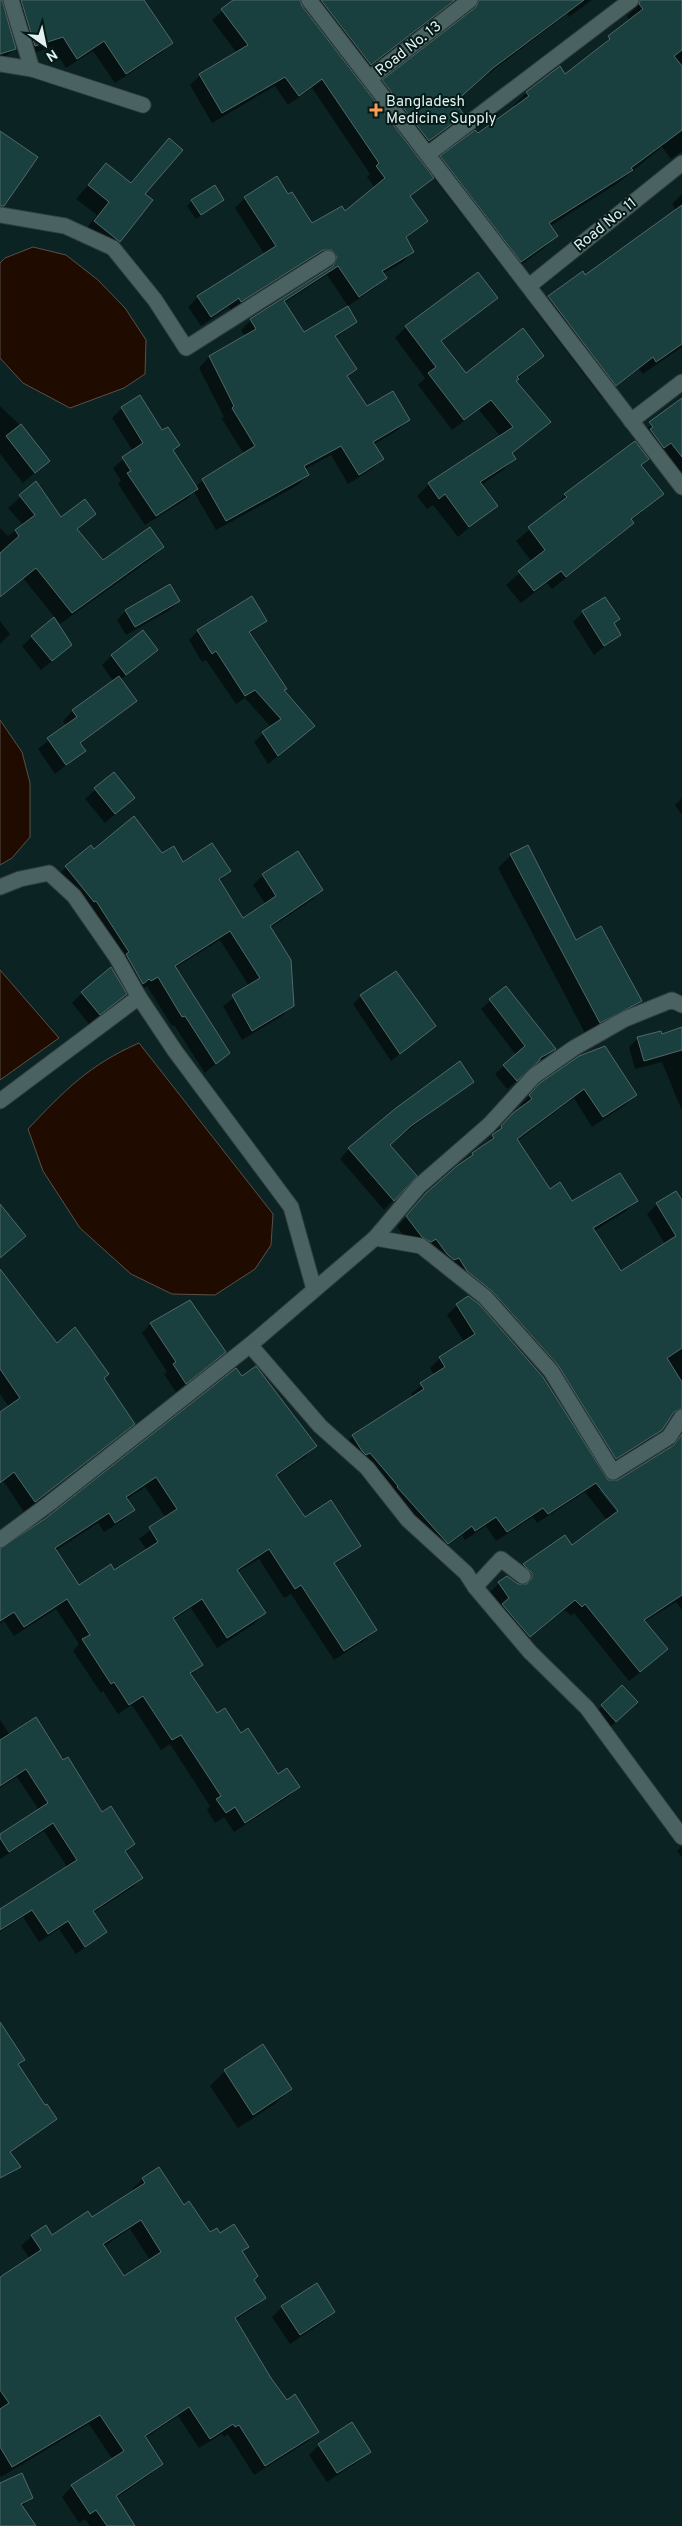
<svg xmlns="http://www.w3.org/2000/svg" width="682" height="2526" font-family="Overpass,sans-serif">
<style>
.water{fill:#1f0b00;stroke:#5a5048}
.shadow{fill:#0007;fill-rule:evenodd}
.building{fill:#19403f;stroke:#516968;fill-rule:evenodd}
.lines{fill:none;stroke-linecap:round;stroke-linejoin:round}
.minor-casing{stroke:#323e3e;stroke-width:17}
.minor{stroke:#4a6362;stroke-width:15}
.poi-dot{fill:#fd9d54;stroke:#041a19;stroke-width:2}
.labels{text-anchor:middle;stroke-width:4;stroke-linejoin:round;paint-order:stroke}
.street-label{font-size:15px;fill:#e2f0ef;stroke:#041a19}
.poi-label{font-size:15px;fill:#e2f0ef;stroke:#041a19;text-anchor:start}
</style>
<rect width="100%" height="100%" fill="#0c2323"/>
<g class="water">
<polygon points="33,247 66,255 98,280 125,308 146,340 145,374 124,388 70,408 23,383 0,358 0,263 5,258"/>
<polygon points="0,720 22,752 30,783 30,837 12,858 0,865"/>
<polygon points="0,970 59,1038 0,1080"/>
<path d="M139,1043L273,1214L271,1245L255,1269L215,1295L172,1294L131,1274L80,1228L43,1171L28,1129C65,1090 89,1065 139,1043Z"/>
</g>
<g class="shadow">
<polygon points="0,0 143,0 171,43 161,53 115,83 93,51 66,68 52,47 25,56 10,7 3,1 1,1 15,49 0,61"/>
<path d="M235,0H280L303,10L313,0H592L569,17L567,14L479,81L454,103L463,115L449,128L414,155L427,172L441,157L515,107L513,106L527,92L565,75L630,22L627,16L644,0H682V151L671,159L662,147L618,183L550,226L556,236L543,249L508,274L433,177L410,197L427,221L405,239L413,252L403,262L382,274L385,278L375,288L348,306L327,275L284,303L303,334L356,322L335,338L356,369L347,378L367,408L408,420L398,430L373,445L382,459L372,469L348,484L331,455L305,469L308,475L298,485L216,530L194,492L187,499L145,525L118,484L121,481L113,468L133,451L112,418L122,408L140,397L162,432L178,445L172,451L195,487L203,480L244,454L222,419L224,417L199,368L209,357L245,337L241,330L251,320L328,269L323,260L231,311L229,307L201,326L188,307L198,297L265,255L235,208L245,198L288,196L311,225L345,213L375,188L367,177L370,174L312,88L288,105L275,86L212,123L190,85L200,75L237,53L212,20ZM459,4L465,8L466,17L383,81L369,96L356,79L450,5Z"/>
<polygon points="169,140 119,241 106,254 82,234 97,215 76,199 106,165 130,183"/>
<polygon points="682,194 682,347 643,374 639,369 602,398 535,310 548,297 582,273 585,276 676,211 672,204"/>
<polygon points="223,200 196,219 187,206 192,201"/>
<polygon points="496,298 441,342 466,374 543,356 515,381 549,421 511,454 514,459 503,470 481,485 496,505 458,537 433,505 427,509 417,496 429,484 500,436 479,410 452,430 418,385 425,378 395,338 406,327"/>
<polygon points="680,401 682,404 682,483 639,435"/>
<polygon points="0,406 20,425 49,460 23,483 0,454"/>
<polygon points="647,459 641,466 662,494 631,521 632,523 619,536 552,589 547,583 521,603 506,585 532,562 516,541 553,509 565,495"/>
<polygon points="36,483 61,519 95,514 77,530 102,562 163,547 151,559 60,624 23,578 0,598 0,528 8,536 23,525 8,508"/>
<polygon points="170,585 179,601 170,610 126,635 117,620 126,611"/>
<polygon points="605,598 618,619 613,624 619,635 594,655 573,622 583,612"/>
<polygon points="265,620 249,634 283,691 314,726 268,764 254,742 271,727 245,698 236,704 206,660 202,662 189,640 198,631"/>
<polygon points="0,621 10,634 0,644"/>
<polygon points="32,637 71,645 41,670 22,646"/>
<polygon points="157,650 120,680 136,701 80,744 84,751 55,774 38,749 66,726 63,721 72,711 113,681 102,665 111,656"/>
<polygon points="113,774 133,798 105,823 85,799"/>
<polygon points="682,798 682,815 675,805"/>
<polygon points="93,851 162,854 183,863 229,871 219,882 243,920 266,905 253,885 263,875 322,890 312,900 270,928 293,1005 282,1016 242,1040 223,1006 249,986 220,940 175,968 228,1053 205,1073 174,1025 172,1026 147,986 141,990 56,877 66,867"/>
<polygon points="511,855 576,941 641,1001 628,1014 586,1035 498,868"/>
<polygon points="506,987 554,1049 507,1089 495,1074 516,1055 481,1009"/>
<polygon points="82,993 125,994 89,1024 72,1003"/>
<polygon points="361,996 434,1026 391,1061 353,1004"/>
<polygon points="682,1029 682,1111 662,1062 635,1069 629,1047 638,1038 661,1035"/>
<path d="M580,1057L635,1095L625,1105L592,1127L574,1098L517,1141L549,1191L572,1202L636,1201L626,1211L594,1231L621,1273L665,1244L647,1214L657,1204L682,1197V1610L676,1602L644,1622L656,1659L629,1681L574,1613L571,1616L565,1610L519,1646L489,1593L499,1583L522,1585L514,1575L524,1565L564,1537L572,1547L607,1520L585,1492L537,1523L533,1517L496,1541L486,1526L465,1540L462,1535L438,1553L343,1446L353,1436L413,1397L411,1394L434,1375L430,1368L440,1358L464,1342L447,1315L457,1305L607,1481H618L668,1450L682,1429L677,1418H669L651,1440L606,1468L548,1375L482,1301L412,1246L397,1227L427,1194L483,1146L522,1108L520,1106L530,1095ZM599,1490H603L623,1515L621,1517Z"/>
<polygon points="472,1082 389,1145 415,1176 384,1210 340,1159 349,1149"/>
<polygon points="0,1271 57,1345 103,1379 134,1423 24,1512 4,1482 0,1484 0,1414 9,1407 0,1394"/>
<polygon points="190,1302 224,1352 176,1392 164,1374 167,1372 142,1333 150,1324"/>
<path d="M242,1378L315,1446L305,1457L275,1477L305,1519L359,1545L334,1565L376,1630L365,1640L334,1660L291,1594L284,1598L259,1559L237,1572L264,1613L254,1624L217,1648L191,1608L173,1620L202,1664L190,1675L216,1715L240,1735L277,1776L298,1787L288,1797L234,1832L224,1817L215,1823L207,1810L210,1806L170,1744L161,1750L132,1705L118,1714L103,1691L101,1693L73,1651L79,1644L56,1609L14,1636L4,1621L0,1624V1550L6,1549ZM145,1487L166,1518L139,1539L147,1550L114,1572L78,1587L55,1551L98,1523L104,1532L123,1520L134,1510L127,1499Z"/>
<polygon points="602,1706 626,1712 606,1731 592,1716"/>
<polygon points="0,1720 10,1735 63,1761 101,1814 134,1844 125,1853 142,1878 133,1887 93,1913 105,1932 76,1954 59,1929 39,1942 23,1917 0,1932 0,1910 67,1867 44,1831 0,1859 0,1835 39,1810 17,1777 0,1788"/>
<polygon points="682,1846 682,1857 677,1851"/>
<polygon points="0,2024 23,2060 18,2066 45,2107 55,2119 9,2154 0,2157"/>
<polygon points="263,2046 291,2089 276,2103 238,2128 210,2086 225,2071"/>
<path d="M143,2179L183,2206L210,2234H219L247,2247L241,2252L253,2280L264,2298L254,2308L235,2320L270,2379L286,2401L318,2432L307,2442L254,2475L228,2434L224,2437L222,2434L199,2448L178,2416L145,2438L161,2464L151,2474L116,2498L134,2526H90L85,2519L79,2523L62,2497L72,2486L113,2460L89,2424L1,2477L0,2475V2274L2,2277L30,2259L21,2246L32,2236H52L92,2219L134,2192L132,2189ZM130,2229L150,2260L123,2278L103,2247Z"/>
<polygon points="282,2307 333,2312 323,2322 290,2344 272,2317"/>
<polygon points="319,2445 369,2452 359,2461 327,2482 309,2455"/>
<polygon points="0,2485 31,2498 22,2507 34,2526 0,2526"/>
</g>
<g class="building">
<polygon points="0,0 2,0 16,49 0,54"/>
<polygon points="21,0 144,0 173,43 126,74 104,41 77,59 63,37 35,46"/>
<polygon points="233,0 300,0 302,6 434,178 410,196 428,221 406,237 414,252 382,271 387,278 359,297 338,266 284,301 304,332 348,306 357,322 335,336 357,369 347,376 367,406 393,391 410,420 373,442 384,459 359,475 341,446 304,466 309,475 226,521 202,479 255,446 232,408 234,406 209,356 256,329 250,319 333,266 337,257 332,250 323,250 241,302 239,298 211,317 197,296 276,246 244,197 277,176 288,194 292,192 312,223 342,206 345,211 385,178 376,166 379,163 322,79 299,96 285,77 222,113 199,74 248,45 221,9"/>
<polygon points="321,0 455,0 371,65"/>
<polygon points="479,0 584,0 493,68 455,102 464,115 429,141 382,80 476,7"/>
<polygon points="640,0 682,0 682,50 674,56 682,66 682,130 631,168 633,170 549,223 558,236 521,262 440,156 475,130 478,133 529,96 526,92 560,66 565,74 610,39 608,36 643,9 639,4"/>
<polygon points="0,131 38,157 4,206 0,206"/>
<polygon points="169,138 183,150 145,194 153,200 120,242 94,221 109,202 88,185 106,163 131,183"/>
<polygon points="215,185 224,200 201,215 191,200"/>
<polygon points="682,205 682,344 656,362 653,357 616,386 548,296 583,271 585,275"/>
<polygon points="478,272 498,298 441,341 466,373 523,328 544,356 517,377 519,379 516,381 551,422 512,453 516,459 480,482 498,506 469,527 445,494 439,499 428,483 513,427 491,400 464,420 428,373 436,367 405,326"/>
<polygon points="140,395 162,430 168,427 180,445 173,450 198,489 156,516 127,473 131,471 122,457 143,443 121,407"/>
<polygon points="682,398 682,457 671,443 664,448 650,429 653,427 649,422"/>
<polygon points="21,424 50,461 35,473 6,436"/>
<polygon points="635,441 649,459 641,465 664,494 631,519 634,523 566,577 561,571 534,591 518,571 545,550 528,527 567,497 564,494"/>
<polygon points="36,481 61,517 85,499 96,514 77,529 103,560 150,527 164,547 72,613 36,568 0,597 0,553 19,536 15,530 35,515 19,495"/>
<polygon points="170,584 180,601 135,627 125,610"/>
<polygon points="252,596 267,621 249,632 287,689 284,690 315,726 278,756 262,732 281,719 255,690 245,696 216,651 212,654 197,630"/>
<polygon points="605,597 620,619 614,623 621,635 604,646 582,611"/>
<polygon points="54,617 72,645 52,661 31,636"/>
<polygon points="143,630 158,650 126,675 111,655"/>
<polygon points="119,676 137,701 80,743 86,751 66,765 47,738 77,717 72,710"/>
<polygon points="114,772 135,798 115,814 94,788"/>
<polygon points="134,816 162,853 174,846 183,862 212,843 231,871 219,879 243,918 276,896 262,874 298,851 323,890 270,926 291,960 294,1006 252,1031 232,995 260,978 230,931 175,966 230,1053 216,1064 185,1016 182,1017 158,977 151,981 149,979 143,984 126,954 129,952 96,901 94,902 65,866 91,845 94,849"/>
<polygon points="528,845 576,940 601,926 642,1001 600,1023 510,854"/>
<polygon points="111,967 127,994 100,1015 81,992"/>
<polygon points="396,971 436,1026 400,1054 360,995"/>
<polygon points="506,986 556,1049 540,1058 540,1060 517,1081 503,1065 525,1046 489,999"/>
<polygon points="682,1027 682,1050 644,1061 637,1037 661,1031 662,1034"/>
<polygon points="605,1046 637,1095 603,1117 584,1089 517,1139 550,1189 560,1182 572,1201 620,1173 638,1201 593,1228 621,1271 676,1236 656,1203 676,1191 682,1200 682,1348 667,1358 682,1382 682,1408 674,1412 662,1430 616,1459 558,1365 492,1291 467,1271 459,1258 454,1260 447,1254 436,1239 431,1242 422,1237 406,1216 426,1193 458,1165 473,1155 472,1153 494,1138 492,1135 502,1128 501,1126 513,1113 532,1099 529,1095 540,1083 579,1056"/>
<polygon points="460,1061 474,1082 411,1126 390,1145 417,1176 394,1201 348,1148 396,1108"/>
<polygon points="0,1204 26,1236 0,1258"/>
<polygon points="0,1269 57,1343 75,1327 109,1374 104,1378 135,1424 35,1502 14,1472 0,1483 0,1412 20,1398 0,1369"/>
<polygon points="468,1296 479,1304 543,1377 608,1480 618,1480 674,1445 682,1434 682,1595 644,1620 668,1649 640,1672 585,1604 582,1607 575,1600 530,1637 502,1604 509,1598 498,1582 507,1576 518,1584 527,1584 532,1578 532,1573 523,1564 565,1535 572,1545 618,1511 596,1483 548,1514 543,1508 507,1532 496,1517 475,1531 472,1526 448,1544 397,1487 398,1486 370,1453 366,1455 362,1451 352,1435 424,1389 420,1383 445,1367 439,1357 475,1334 456,1304"/>
<polygon points="190,1300 226,1352 186,1384 173,1364 176,1362 150,1323"/>
<path d="M256,1366L317,1446L276,1475L305,1517L331,1500L361,1546L334,1563L377,1630L344,1651L301,1585L295,1589L269,1549L237,1570L266,1613L227,1638L202,1599L173,1618L203,1665L190,1673L217,1713L225,1708L241,1733L248,1728L278,1774L287,1768L300,1787L245,1823L235,1807L226,1813L216,1799L221,1796L181,1735L172,1740L143,1696L129,1705L114,1682L111,1684L82,1639L90,1635L67,1599L24,1627L14,1612L0,1621V1549L46,1518L236,1368L242,1376ZM156,1477L177,1509L149,1527L158,1542L114,1570L111,1564L79,1585L55,1548L109,1513L115,1523L135,1510L126,1497Z"/>
<polygon points="622,1685 638,1702 616,1722 601,1705"/>
<polygon points="36,1717 63,1760 68,1757 102,1812 111,1806 135,1844 125,1851 143,1878 93,1911 107,1932 85,1947 68,1921 48,1934 32,1910 0,1930 0,1909 77,1860 53,1823 9,1852 0,1838 0,1834 48,1803 26,1769 0,1786 0,1740"/>
<polygon points="0,2022 25,2060 18,2064 45,2105 47,2104 57,2119 10,2152 21,2167 0,2178"/>
<polygon points="263,2044 292,2089 253,2115 224,2070"/>
<path d="M159,2167L184,2205L189,2201L210,2232L217,2228L220,2233L234,2224L249,2247L242,2251L258,2276L254,2280L266,2298L235,2318L271,2378L287,2400L295,2394L319,2432L265,2466L239,2425L235,2427L233,2424L210,2439L189,2407L145,2436L163,2464L116,2496L135,2526H107L96,2510L90,2514L71,2485L124,2451L100,2415L12,2467L0,2447V2409L9,2403L0,2390V2277L41,2250L31,2235L46,2225L52,2235L88,2211L92,2217L145,2183L142,2178ZM141,2220L161,2252L124,2276L103,2244Z"/>
<polygon points="317,2283 335,2312 300,2335 281,2306"/>
<polygon points="352,2422 371,2452 337,2473 318,2444"/>
<polygon points="22,2473 33,2498 21,2504 36,2526 0,2526 0,2483"/>
</g>
<g class="lines">
<g class="minor-casing">
<g id="minor">
<polyline points="11,0 32,69"/>
<polyline points="309,0 682,487"/>
<polyline points="0,64 32,69 143,105"/>
<polyline points="370,78 470,0"/>
<polyline points="428,154 631,0"/>
<polyline points="0,215 65,226 113,248 155,300 186,348 328,258"/>
<polyline points="529,286 682,163"/>
<polyline points="631,421 682,382"/>
<polyline points="0,887 20,879 49,873 74,896 117,958 139,997 175,1051 291,1207 314,1289"/>
<polyline points="0,1101 139,997"/>
<polyline points="375,1238 421,1246 485,1297 551,1371 613,1472 669,1437 682,1417"/>
<polyline points="250,1345 320,1426 367,1468 408,1520 466,1573 475,1587 501,1559 523,1576"/>
<polyline points="0,1540 50,1503 250,1345 375,1238 419,1186 489,1125 534,1076 574,1048 625,1019 672,1000 682,1005"/>
<polyline points="475,1587 530,1652 587,1708 682,1837"/>
</g>
</g>
<use href="#minor" class="minor"/>
</g>
<path class="poi-dot" d="M373.5 102.5h5v5h5v5h-5v5h-5v-5h-5v-5h5z"/>
<g class="labels">
<g class="street-label">
<text transform="translate(408 48) rotate(-38)" y="5">Road No. 13</text>
<text transform="translate(605 224) rotate(-39)" y="5">Road No. 11</text>
</g>
<g class="poi-label">
<text x="386" y="106">Bangladesh<tspan x="386" dy="17">Medicine Supply</tspan></text>
</g>
</g>
<g transform="translate(45 45) rotate(147)" stroke="#041a19" stroke-width="4" paint-order="stroke">
<path d="M0-4L9 19L0 12L-9 19Z" fill="#e2f0ef"/>
<text y="-8" font-size="14" font-weight="bold" text-anchor="middle" fill="#e2f0ef">N</text>
</g>
</svg>
